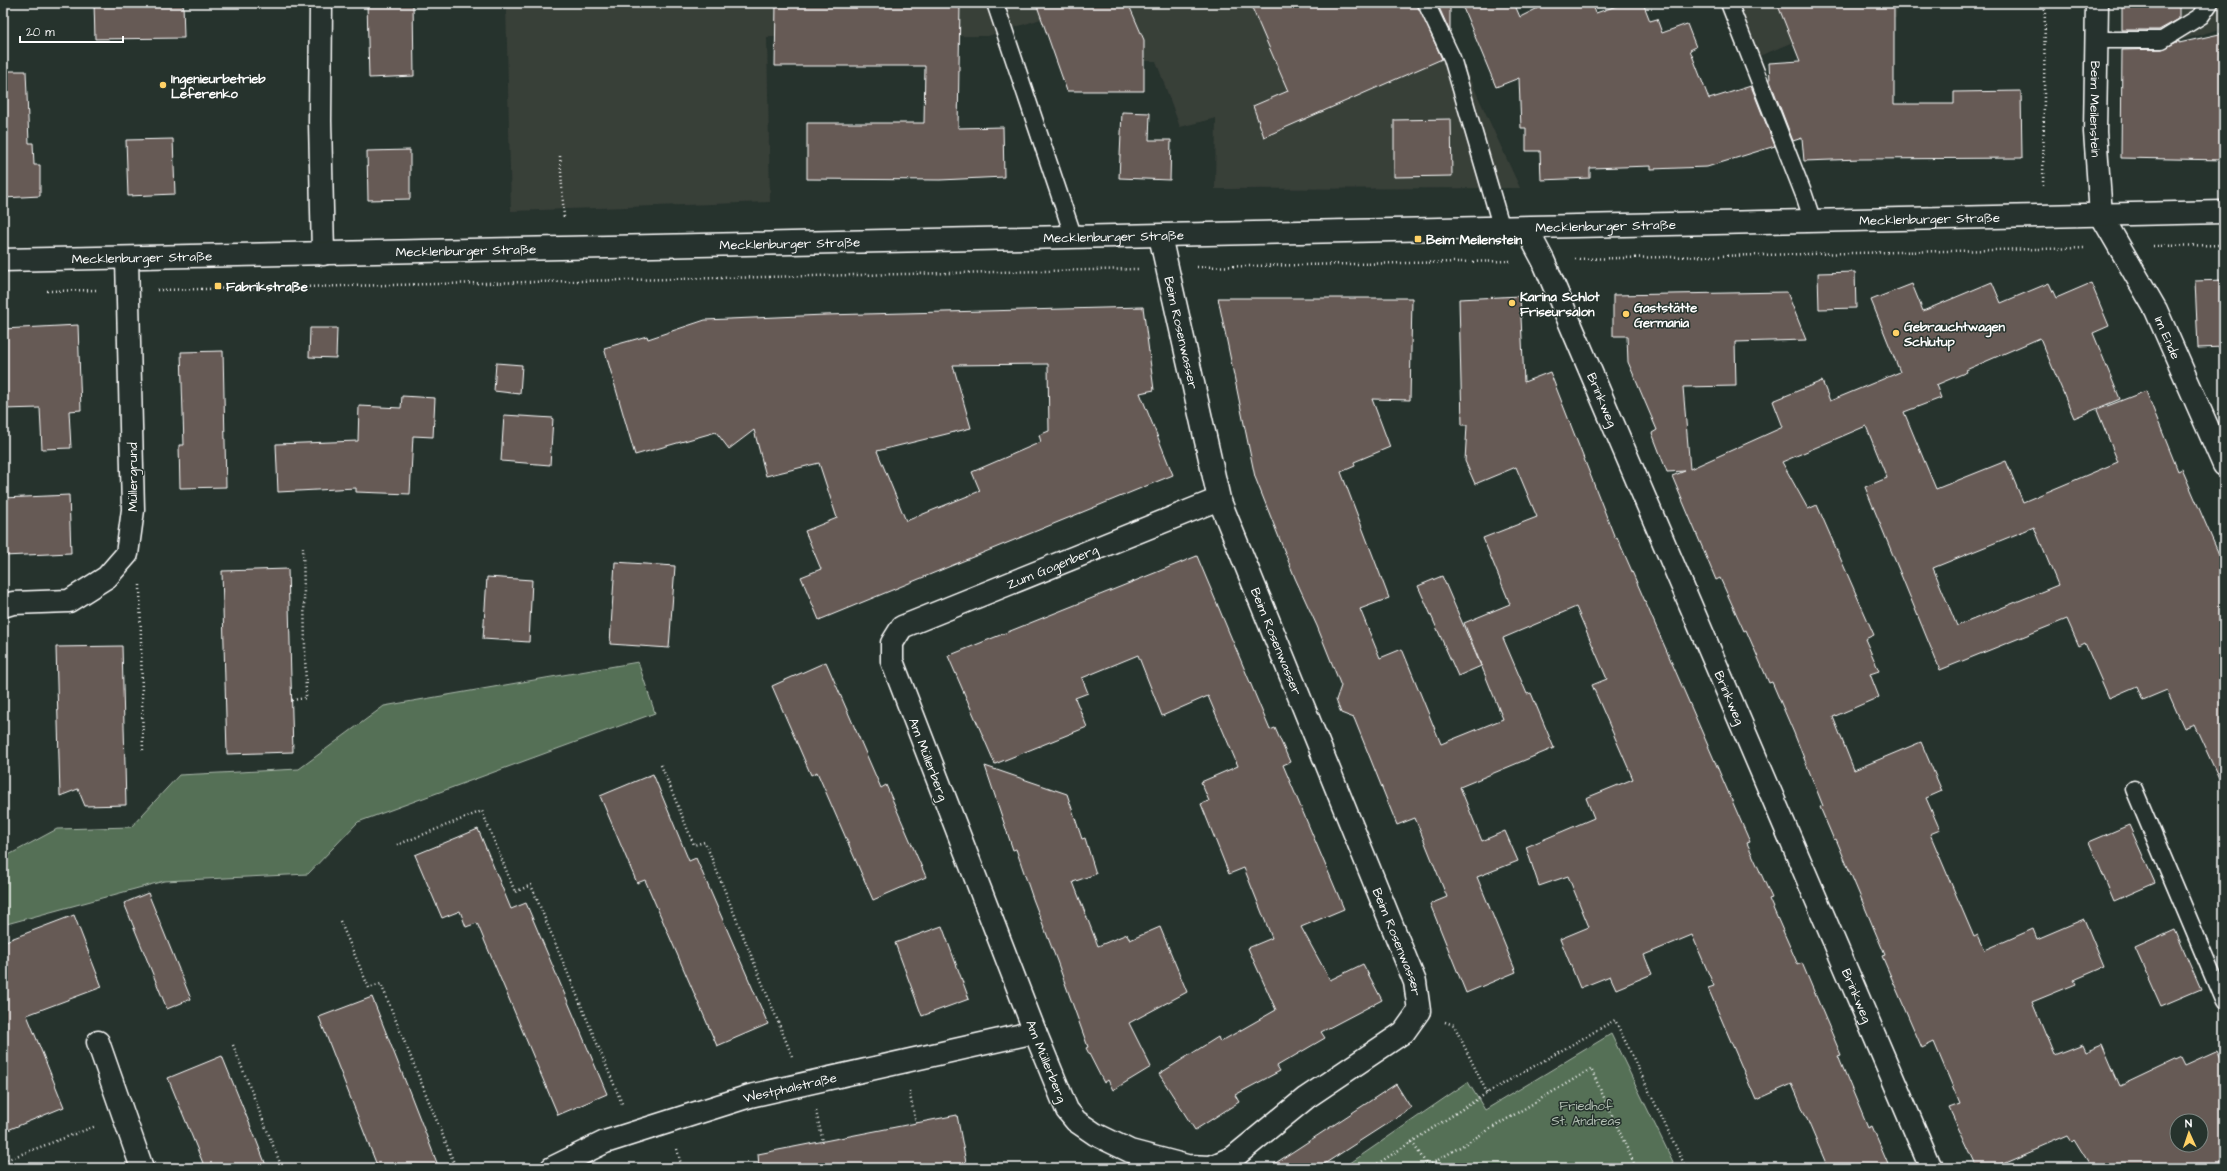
<svg xmlns="http://www.w3.org/2000/svg" width="2227" height="1171" font-family="'Architects Daughter',sans-serif">
<style>
.built{fill:#393f39}
.green{fill:#557057;stroke:#aab8ab}
.building{fill:#665a55;stroke:#fff;fill-rule:evenodd}
.lines{fill:none;stroke-linecap:round;stroke-linejoin:round}
.service-casing{stroke:#fff;stroke-width:19}
.minor-casing{stroke:#fff;stroke-width:25}
.tertiary-casing{stroke:#fff;stroke-width:25}
.path{stroke:#fff;stroke-width:2.5;stroke-dasharray:1 3;stroke-linecap:butt}
.service{stroke:#26332d;stroke-width:16}
.minor{stroke:#26332d;stroke-width:22}
.tertiary{stroke:#26332d;stroke-width:22}
.poi-dot{fill:#ffd166;stroke:#26332d;stroke-width:1.5}
.labels{text-anchor:middle;stroke-width:3;stroke-linejoin:round;paint-order:stroke}
.poi-label{font-size:13px;font-weight:bold;fill:#fff;stroke:#26332d;text-anchor:start}
.street-label{font-size:13px;fill:#fff;stroke:#26332d}
.park-label{font-size:13px;fill:#b2bfb3;stroke:#26332d}
</style>
<rect width="100%" height="100%" fill="#26332d"/>
<filter id="ink" filterUnits="userSpaceOnUse"><feTurbulence type="fractalNoise" baseFrequency=".025" numOctaves="2"/><feDisplacementMap in="SourceGraphic" scale="8" xChannelSelector="R" yChannelSelector="G"/><feConvolveMatrix kernelMatrix="1 2 1 2 8 2 1 2 1" color-interpolation-filters="sRGB"/></filter>
<g filter="url(#ink)">
<g class="built">
<polygon points="506,3 1435,3 1520,188 1215,189 1216,118 1180,127 1156,61 1056,61 1041,19 988,36 767,37 770,202 511,211"/>
<polygon points="1718,3 1897,3 1896,18 1822,20 1825,29 1742,63"/>
<polygon points="2122,3 2224,3 2224,28 2173,42 2122,42"/>
</g>
<g class="green">
<polygon points="638,662 655,713 358,822 308,874 164,881 3,925 3,858 57,829 131,827 179,775 299,769 384,706"/>
<polygon points="1611,1034 1676,1168 1343,1168 1468,1082 1485,1110"/>
</g>
<g class="building">
<polygon points="94,3 183,3 184,38 95,39"/>
<polygon points="367,3 413,3 414,76 369,78"/>
<polygon points="776,3 960,3 958,128 1003,127 1004,177 940,180 807,179 807,123 924,123 925,66 775,66"/>
<polygon points="1036,3 1128,3 1144,40 1144,91 1067,91"/>
<polygon points="1250,3 1417,3 1442,59 1264,137 1253,106 1288,91"/>
<polygon points="1437,3 1450,3 1450,32"/>
<polygon points="1461,3 1514,3 1520,17 1548,3 1592,3 1596,13 1625,3 1643,3 1650,21 1657,19 1662,33 1687,24 1696,47 1690,50 1709,99 1751,86 1775,146 1707,167 1651,169 1651,166 1590,168 1590,178 1541,180 1540,151 1526,151 1526,128 1521,128 1519,78 1496,87"/>
<polygon points="1777,3 1894,3 1894,104 1954,104 1954,92 2021,91 2022,158 1860,159 1804,161 1802,138 1793,141 1770,81 1769,63 1800,61"/>
<polygon points="2122,3 2179,3 2179,19 2159,30 2122,30"/>
<polygon points="2224,33 2224,160 2121,158 2122,50 2162,49 2179,41 2179,43"/>
<polygon points="3,71 26,71 29,143 33,143 34,165 40,165 40,196 3,198"/>
<polygon points="1122,112 1150,113 1149,140 1171,140 1170,180 1119,178"/>
<polygon points="1451,119 1452,176 1394,177 1394,120"/>
<polygon points="173,139 175,194 128,196 126,140"/>
<polygon points="410,150 410,199 368,200 367,151"/>
<polygon points="1855,272 1856,308 1819,309 1818,273"/>
<polygon points="2224,280 2224,347 2198,348 2195,281"/>
<path d="M1992,282L2001,303L2049,283L2056,298L2091,283L2109,326L2093,333L2120,399L2074,418L2040,338L1966,370L1967,372L1936,385L1941,398L1904,412L1936,489L2006,461L2023,502L2118,462L2097,410L2146,391L2178,471L2182,469L2224,566V789L2194,724L2184,728L2167,690L2143,700L2137,686L2109,698L2085,643L2079,646L2067,619L1940,670L1865,487L1887,478L1866,426L1782,462L1808,509L1817,505L1874,635L1865,639L1879,671L1870,674L1879,697L1833,717L1854,770L1921,742L1942,791L1926,798L1940,830L1930,834L1974,937L1978,935L1985,950L2033,929L2037,939L2084,919L2104,967L2074,980L2076,984L2032,1002L2054,1055L2082,1044L2085,1051L2102,1044L2120,1086L2181,1057L2185,1065L2216,1051L2224,1067V1168H2092L2074,1139L2072,1141L2068,1135L1991,1168H1977L1949,1108L1960,1104L1934,1042L1922,1048L1882,956L1885,955L1836,839L1834,840L1820,807L1823,806L1794,733L1772,682L1769,683L1746,630L1744,631L1720,578L1716,580L1700,542L1672,476L1685,471L1667,472L1652,433L1657,430L1628,362L1627,336H1613V295L1787,292L1806,340L1735,342L1736,386L1683,387L1690,469L1783,427L1773,401L1822,381L1830,401L1900,372L1871,300L1912,284L1923,311ZM2034,527L2058,585L1957,626L1933,568ZM2177,1121H2201V1145H2177Z"/>
<polygon points="1520,296 1524,382 1550,372 1615,538 1617,537 1750,842 1747,843 1772,898 1769,899 1798,965 1802,963 1841,1055 1838,1056 1868,1128 1872,1126 1890,1168 1828,1168 1792,1084 1756,1100 1708,988 1714,986 1692,935 1644,955 1652,974 1616,989 1610,976 1580,988 1560,939 1589,927 1568,876 1539,886 1526,847 1594,818 1586,798 1633,779 1592,685 1607,679 1576,607 1503,638 1527,694 1531,693 1554,748 1460,787 1482,841 1505,831 1518,861 1477,877 1516,972 1466,993 1430,904 1447,897 1415,818 1397,825 1354,718 1341,713 1336,700 1341,686 1317,626 1295,578 1255,477 1218,298 1412,298 1410,400 1372,399 1390,447 1354,462 1355,466 1341,472 1389,598 1360,609 1380,658 1402,649 1441,744 1503,719 1464,623 1510,604 1483,538 1537,517 1516,467 1475,484 1465,461 1467,425 1462,425 1459,299"/>
<path d="M1143,307L1154,390L1140,393L1173,475L819,620L801,577L821,569L805,531L837,518L819,463L766,476L754,430L729,449L716,432L635,455L604,348L647,336L648,339L705,320L825,315ZM1048,364L1049,431L1039,435L1041,442L972,472L980,491L906,521L877,451L971,428L953,365Z"/>
<polygon points="78,325 81,410 69,411 71,448 42,449 40,408 3,409 3,329"/>
<polygon points="310,328 337,328 336,358 309,357"/>
<polygon points="223,351 226,487 180,488 179,445 184,445 181,352"/>
<polygon points="496,363 522,365 520,394 494,391"/>
<polygon points="402,396 435,398 433,437 413,436 410,494 356,492 356,488 278,492 276,444 358,441 359,406 401,408"/>
<polygon points="504,415 553,418 550,465 501,461"/>
<polygon points="69,495 71,553 3,556 3,498"/>
<polygon points="1197,556 1270,730 1275,728 1290,762 1283,765 1344,909 1301,927 1330,980 1363,964 1382,1000 1321,1032 1325,1038 1277,1066 1280,1071 1235,1095 1239,1102 1195,1130 1159,1074 1218,1037 1220,1042 1276,1010 1248,948 1272,938 1244,868 1229,874 1201,804 1209,801 1201,782 1238,766 1208,696 1162,716 1138,655 1082,678 1088,693 1075,698 1087,727 995,764 948,656"/>
<polygon points="615,562 675,566 669,648 610,644"/>
<polygon points="288,569 293,752 227,754 222,571"/>
<polygon points="1442,576 1481,666 1458,676 1418,586"/>
<polygon points="487,577 532,580 529,642 483,639"/>
<polygon points="122,646 126,805 85,806 78,789 60,796 56,647"/>
<polygon points="826,662 881,788 886,785 926,877 873,900 817,772 811,775 772,686"/>
<polygon points="985,766 1067,794 1082,839 1085,838 1096,874 1073,882 1098,946 1127,934 1130,940 1160,927 1187,992 1129,1023 1151,1067 1113,1090 1108,1080 1104,1083 1086,1048 1088,1047 1057,961 1033,899 1016,849 1013,850"/>
<polygon points="653,774 689,861 696,858 768,1024 717,1046 645,880 637,883 600,796"/>
<polygon points="2129,825 2155,883 2114,901 2089,842"/>
<polygon points="478,829 511,909 526,903 607,1094 558,1115 477,923 466,927 460,911 442,918 415,855"/>
<polygon points="148,893 191,999 167,1009 124,903"/>
<polygon points="74,915 102,987 27,1015 64,1107 3,1132 3,942"/>
<polygon points="942,926 969,999 922,1016 895,943"/>
<polygon points="2175,930 2201,989 2161,1006 2135,948"/>
<polygon points="372,997 406,1083 439,1168 378,1168 319,1017"/>
<polygon points="222,1056 257,1142 267,1168 205,1168 168,1078"/>
<polygon points="1396,1084 1411,1108 1318,1168 1268,1168"/>
<polygon points="957,1115 967,1168 759,1168 758,1154"/>
</g>
<g class="lines">
<g class="service-casing">
<g id="service">
<polyline points="995,3 1074,238"/>
<polyline points="1426,3 1452,58 1502,229"/>
<polyline points="1729,3 1804,195 1813,222"/>
<polyline points="2096,40 2162,40 2201,16 2210,3"/>
<polyline points="2134,789 2224,1002"/>
</g>
</g>
<g class="minor-casing">
<g id="minor">
<polyline points="321,3 320,121 323,254"/>
<path id="s1" d="M2097,3L2095,132L2101,215L2156,310L2224,465"/>
<path id="s2" d="M1526,228L1543,260L1931,1168"/>
<path id="s3" d="M1160,236L1219,499L1415,982L1419,1011L1404,1032L1306,1098L1234,1157L1211,1167L1187,1166L1130,1151L1095,1134L1076,1121L1067,1110L1035,1032L892,661V643L902,627L1219,499"/>
<polyline points="3,606 13,603 69,601 107,577 127,554 133,510 127,259"/>
<polyline points="98,1042 142,1168"/>
<path id="s4" d="M552,1168L605,1142L750,1096L1035,1032"/>
</g>
</g>
<g class="tertiary-casing">
<g id="tertiary">
<path id="s5" d="M3,260L2224,212"/>
</g>
</g>
<g class="path">
<polyline points="560,156 564,218"/>
<polyline points="2043,186 2045,3"/>
<polyline points="2153,246 2224,245"/>
<polyline points="1575,259 2086,248"/>
<polyline points="1197,267 1510,261"/>
<polyline points="157,290 1138,269"/>
<polyline points="47,291 98,290"/>
<polyline points="140,585 143,752"/>
<polyline points="292,700 306,698 303,545"/>
<polyline points="661,765 694,845 705,842 792,1056"/>
<polyline points="397,845 482,811 515,892 531,885 623,1106"/>
<polyline points="340,921 369,988 381,984 456,1168"/>
<polyline points="1445,1022 1454,1025 1487,1093"/>
<polyline points="233,1045 282,1168"/>
<polyline points="909,1091 916,1123"/>
<polyline points="816,1111 823,1142"/>
<polyline points="1412,1142 1429,1168"/>
<polyline points="677,1149 682,1168"/>
<polyline points="3,1161 96,1126"/>
<polyline points="1428,1166 1591,1069 1636,1168"/>
<polyline points="1371,1168 1487,1093 1615,1020 1686,1168"/>
</g>
<use href="#service" class="service"/>
<use href="#minor" class="minor"/>
<use href="#tertiary" class="tertiary"/>
</g>
</g>
<g class="poi-dot">
<circle cx="163" cy="85" r="4"/>
<rect x="1414" y="235" width="8" height="8" rx="2"/>
<rect x="214" y="282" width="8" height="8" rx="2"/>
<circle cx="1512" cy="303" r="4"/>
<circle cx="1626" cy="314" r="4"/>
<circle cx="1896" cy="333" r="4"/>
</g>
<g class="labels">
<g class="poi-label">
<text x="171" y="83">Ingenieurbetrieb<tspan x="171" dy="15">Leferenko</tspan></text>
<text x="1426" y="244">Beim Meilenstein</text>
<text x="226" y="291">Fabrikstraße</text>
<text x="1520" y="301">Karina Schlot<tspan x="1520" dy="15">Friseursalon</tspan></text>
<text x="1634" y="312">Gaststätte<tspan x="1634" dy="15">Germania</tspan></text>
<text x="1904" y="331">Gebrauchtwagen<tspan x="1904" dy="15">Schlutup</tspan></text>
</g>
<g class="street-label">
<text dy="5" stroke="none"><textPath href="#s1" startOffset="106">Beim Meilenstein</textPath></text>
<text dy="5" stroke="none"><textPath href="#s5" startOffset="1927">Mecklenburger Straße</textPath></text>
<text dy="5" stroke="none"><textPath href="#s5" startOffset="1603">Mecklenburger Straße</textPath></text>
<text dy="5" stroke="none"><textPath href="#s5" startOffset="1111">Mecklenburger Straße</textPath></text>
<text dy="5" stroke="none"><textPath href="#s5" startOffset="787">Mecklenburger Straße</textPath></text>
<text dy="5" stroke="none"><textPath href="#s5" startOffset="463">Mecklenburger Straße</textPath></text>
<text dy="5" stroke="none"><textPath href="#s5" startOffset="139">Mecklenburger Straße</textPath></text>
<text dy="5" stroke="none"><textPath href="#s3" startOffset="99">Beim Rosenwasser</textPath></text>
<text dy="5" stroke="none"><textPath href="#s1" startOffset="352">Im Ende</textPath></text>
<text dy="5" stroke="none"><textPath href="#s2" startOffset="188">Brinkweg</textPath></text>
<text transform="translate(132 477) rotate(-90)" y="5">Müllergrund</text>
<text dy="5" stroke="none"><textPath href="#s3" startOffset="1922">Zum Gogenberg</textPath></text>
<text dy="5" stroke="none"><textPath href="#s3" startOffset="423">Beim Rosenwasser</textPath></text>
<text dy="5" stroke="none"><textPath href="#s2" startOffset="512">Brinkweg</textPath></text>
<text transform="translate(929 759) rotate(69)" y="5">Am Müllerberg</text>
<text dy="5" stroke="none"><textPath href="#s3" startOffset="747">Beim Rosenwasser</textPath></text>
<text dy="5" stroke="none"><textPath href="#s2" startOffset="836">Brinkweg</textPath></text>
<text transform="translate(1047 1061) rotate(68)" y="5">Am Müllerberg</text>
<text dy="5" stroke="none"><textPath href="#s4" startOffset="252">Westphalstraße</textPath></text>
</g>
<g class="park-label">
<text x="1586" y="1110">Friedhof<tspan x="1586" dy="15">St. Andreas</tspan></text>
</g>
</g>
<rect width="2227" height="1171" fill="none" stroke="#26332d" stroke-width="16"/>
<rect x="8" y="8" width="2211" height="1155" fill="none" stroke="#fff" stroke-width="1.5" filter="url(#ink)"/>
<g transform="translate(2189 1133) rotate(357)"><circle r="19" fill="#26332d" stroke="#7d8581"/>
<path d="M0-3L7 15L0 10L-7 15Z" fill="#ffd166"/>
<text y="-6" font-size="11" font-weight="bold" text-anchor="middle" fill="#ffffff">N</text>
</g>
<path d="M20 36v6h103v-6" fill="none" stroke="#ffffff" stroke-width="2"/>
<text x="26" y="36" font-size="12" fill="#ffffff" stroke="#26332d" stroke-width="3" paint-order="stroke">20 m</text>
</svg>
